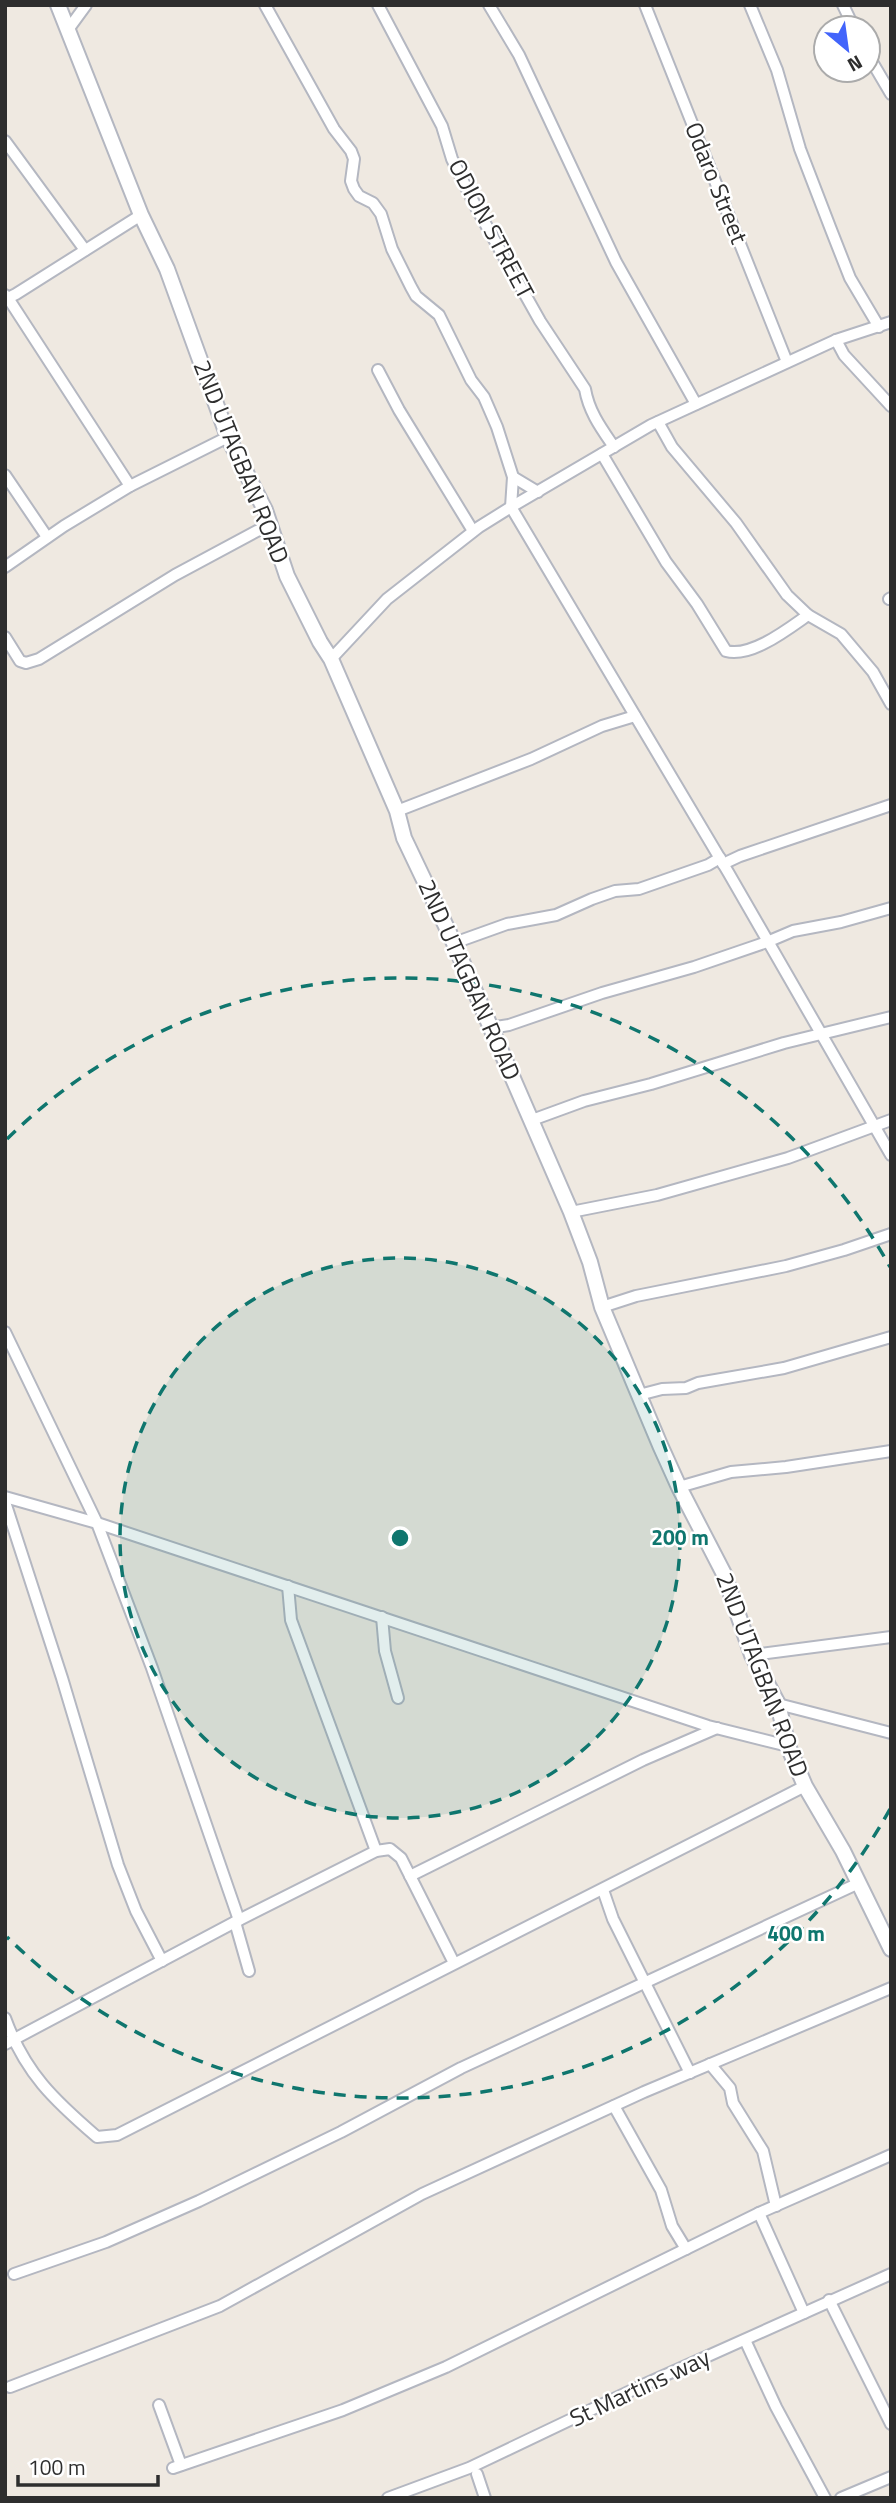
<svg xmlns="http://www.w3.org/2000/svg" width="896" height="2503" font-family="'Titillium Web',sans-serif">
<style>
.lines{fill:none;stroke-linecap:round;stroke-linejoin:round}
.minor-casing{stroke:#b4b7c1;stroke-width:14}
.tertiary-casing{stroke:#b4b7c1;stroke-width:18}
.minor{stroke:#fff;stroke-width:10}
.tertiary{stroke:#fff;stroke-width:14}
.ring{fill:none;stroke:#0f766e;stroke-width:3.5;stroke-dasharray:12 9}
.labels{text-anchor:middle;stroke-width:5;stroke-linejoin:round;paint-order:stroke}
.street-label{font-size:24px;fill:#2e2e2e;stroke:#fff}
.centre{fill:#0f766e;stroke:#fff;stroke-width:3.5}
.ring-label{font-size:21px;text-anchor:middle;font-weight:bold;fill:#0f766e;stroke:#fff;stroke-width:5;stroke-linejoin:round;paint-order:stroke}
</style>
<rect width="100%" height="100%" fill="#efe9e1"/>
<g class="lines">
<g class="minor-casing">
<g id="minor">
<polyline points="265,5 334,129 351,151 354,159 351,181 354,189 359,196 373,203 381,214 392,249 411,287 416,296 439,315 471,380 484,397 497,427 513,477 511,507"/>
<path d="M378,5L442,126L452,159L477,209L540,321L585,389C589,412 601,428 614,447"/>
<polyline points="489,5 519,55 616,262 696,404"/>
<polyline points="645,5 787,362"/>
<polyline points="750,5 777,70 800,149 830,227 850,278 879,327"/>
<polyline points="843,5 854,28"/>
<polyline points="67,31 86,5"/>
<polyline points="868,55 891,94"/>
<polyline points="5,141 85,250"/>
<polyline points="5,295 8,298 16,294 141,215"/>
<polyline points="8,298 130,486"/>
<polyline points="836,340 844,355 891,406"/>
<polyline points="378,370 399,410 473,531"/>
<polyline points="658,422 672,447 736,523 787,595 808,615 841,634 873,672 891,704"/>
<path d="M602,454L666,562L697,604L726,651C751,658 788,629 808,615"/>
<polyline points="5,475 47,537"/>
<polyline points="513,477 538,492"/>
<polyline points="511,507 728,872 891,1155"/>
<polyline points="5,567 64,526 130,486 228,437"/>
<polyline points="889,599 891,598"/>
<polyline points="5,637 20,661 26,663 39,659 175,575 270,524"/>
<polyline points="331,659 387,599 479,527 511,507 651,425 836,340 891,322"/>
<polyline points="397,811 531,759 602,726 635,716"/>
<polyline points="723,864 740,856 891,805"/>
<polyline points="454,943 507,924 556,915 592,899 615,891 639,889 708,865 720,858"/>
<polyline points="490,1028 509,1025 602,993 694,967 767,942 793,931 841,922 891,908"/>
<polyline points="532,1120 584,1101 651,1084 784,1043 891,1017"/>
<polyline points="571,1212 657,1195 788,1158 891,1120"/>
<polyline points="602,1307 636,1296 786,1266 844,1250 891,1234"/>
<polyline points="5,1332 97,1523 152,1668 239,1920"/>
<polyline points="639,1395 662,1389 686,1388 698,1383 784,1368 891,1337"/>
<polyline points="679,1487 731,1472 786,1467 891,1451"/>
<polyline points="5,1497 97,1523 708,1726 788,1746"/>
<polyline points="5,1502 62,1678 118,1865 136,1911 162,1961"/>
<polyline points="288,1586 291,1620 376,1851"/>
<polyline points="382,1617 385,1651 398,1698"/>
<polyline points="752,1655 891,1637"/>
<polyline points="778,1704 891,1733"/>
<polyline points="410,1876 643,1760 717,1728"/>
<polyline points="603,1890 613,1919 690,2073"/>
<polyline points="235,1922 249,1971"/>
<path d="M5,2018C25,2073 54,2100 97,2137L117,2135L805,1786"/>
<polyline points="5,2044 235,1922 376,1851 390,1849 401,1858 454,1963"/>
<polyline points="710,2064 730,2088 733,2103 763,2151 776,2206"/>
<polyline points="614,2106 661,2190 672,2226 686,2249"/>
<polyline points="759,2213 804,2313"/>
<polyline points="14,2274 106,2242 199,2201 341,2132 461,2068 859,1883"/>
<polyline points="829,2300 891,2424"/>
<polyline points="745,2340 776,2407 825,2498"/>
<polyline points="10,2387 220,2306 422,2194 644,2092 891,1988"/>
<polyline points="159,2405 181,2465"/>
<polyline points="173,2468 343,2410 446,2367 759,2213 891,2155"/>
<polyline points="477,2474 485,2498"/>
<polyline points="388,2498 469,2468 641,2386 891,2274"/>
<polyline points="841,2498 891,2477"/>
</g>
</g>
<g class="tertiary-casing">
<polyline id="tertiary" points="58,5 141,215 167,269 228,437 265,510 287,576 320,642 331,659 397,811 404,838 454,943 571,1212 590,1262 602,1307 660,1445 679,1487 724,1574 752,1655 778,1704 788,1746 805,1786 843,1851 891,1949"/>
</g>
<use href="#minor" class="minor"/>
<use href="#tertiary" class="tertiary"/>
</g>
<circle cx="400" cy="1538" r="280" fill="#0f766e" fill-opacity=".12"/>
<g class="ring">
<circle cx="400" cy="1538" r="280"/>
<path d="M890 1809A560 560 0 0 1 7 1937M7 1139A560 560 0 0 1 890 1267"/>
</g>
<g class="labels">
<g class="street-label">
<text transform="translate(716 183) rotate(68)" y="8">Odaro Street</text>
<text transform="translate(491 229) rotate(62)" y="8">ODION STREET</text>
<text transform="translate(241 462) rotate(68)" y="8">2ND UTAGBAN ROAD</text>
<text transform="translate(469 980) rotate(66)" y="8">2ND UTAGBAN ROAD</text>
<text transform="translate(762 1675) rotate(69)" y="8">2ND UTAGBAN ROAD</text>
<text transform="translate(640 2388) rotate(-25)" y="8">St Martins way</text>
</g>
</g>
<circle cx="400" cy="1538" r="10" class="centre"/>
<g class="ring-label">
<text x="680" y="1545">200 m</text>
<text x="796" y="1941">400 m</text>
</g>
<rect width="896" height="2503" fill="none" stroke="#2e2e2e" stroke-width="14"/>
<g transform="translate(847 49) rotate(151)"><circle r="33" fill="#ffffff" stroke="#ababab" stroke-width="2"/>
<path d="M0-5L12 26L0 18L-12 26Z" fill="#4264fb"/>
<text y="-10" font-size="19" font-weight="bold" text-anchor="middle" fill="#2e2e2e">N</text>
</g>
<path d="M18 2475v10h140v-10" fill="none" stroke="#2e2e2e" stroke-width="3.5"/>
<text x="28" y="2475" font-size="21" fill="#2e2e2e" stroke="#ffffff" stroke-width="5" paint-order="stroke">100 m</text>
</svg>
